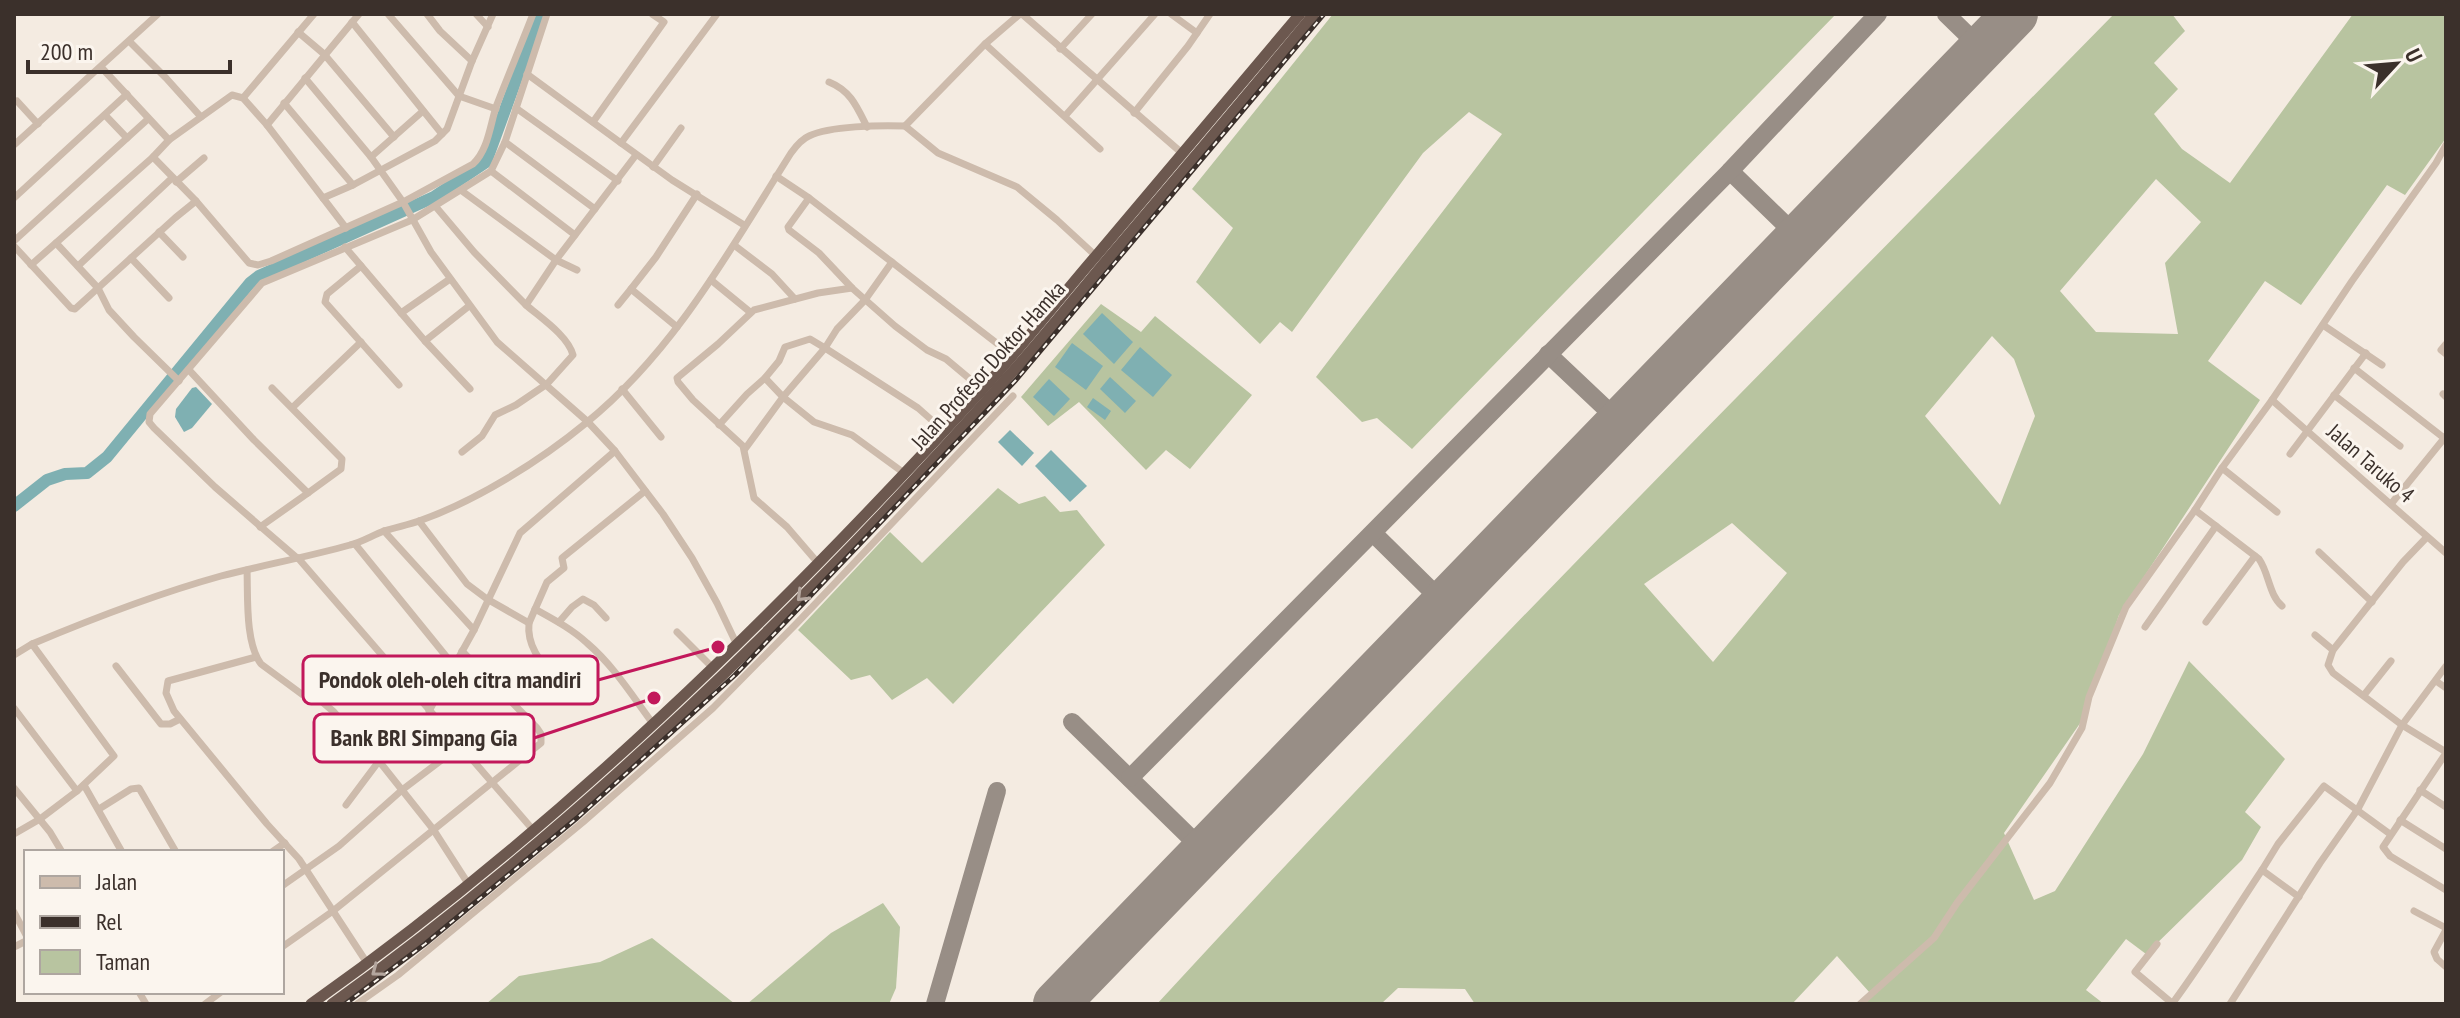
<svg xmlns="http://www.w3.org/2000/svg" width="2460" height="1018" font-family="'PT Sans Narrow',sans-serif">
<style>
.green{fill:#b8c4a0;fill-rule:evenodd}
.water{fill:#7fb0b2}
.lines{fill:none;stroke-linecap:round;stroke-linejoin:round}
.river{stroke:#7fb0b2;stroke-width:12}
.taxiway{stroke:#988e86;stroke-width:18}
.runway{stroke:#988e86;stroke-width:46}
.minor{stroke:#cdbbac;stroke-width:7}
.trunk{stroke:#6c584f;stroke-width:11}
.rail-casing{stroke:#3b302b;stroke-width:5}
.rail{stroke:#fbf5ee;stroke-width:2;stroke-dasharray:6;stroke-linecap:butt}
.oneway{stroke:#b4a69e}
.labels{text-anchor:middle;stroke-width:6;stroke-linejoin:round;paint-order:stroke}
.street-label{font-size:22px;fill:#3b302b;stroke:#fbf5ee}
.leader{fill:none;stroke:#c2185b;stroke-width:3}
.callout-dot{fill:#c2185b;stroke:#fbf5ee;stroke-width:3}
.callout{fill:#fbf5ee;stroke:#c2185b;stroke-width:3}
.callout-label{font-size:24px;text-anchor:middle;font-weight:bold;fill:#3b302b}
</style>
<rect width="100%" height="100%" fill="#f4ebe1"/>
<g class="green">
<polygon points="1333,14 1836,14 1412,449 1377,418 1362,422 1316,377 1502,134 1469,112 1423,153 1292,332 1280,322 1260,344 1196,282 1233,228 1192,189"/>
<path d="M2114,14H2172L2185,31L2154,63L2178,89L2154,114L2182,149L2230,183L2353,14H2446V138L2405,195L2387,185L2301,305L2265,281L2208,361L2260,400L2119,615L2083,719L2004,833L2034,900L2055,891L2143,754L2189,661L2285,759L2245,812L2261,827L2242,860L2146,954L2126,939L2086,990L2104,1004H1860L1870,993L1837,956L1792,1004H1475L1465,989L1398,988L1381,1004H1157C1467,666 1793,341 2114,14ZM2156,179L2201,222L2165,263L2178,334L2096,332L2060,291ZM1992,336L2014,359L2035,416L2000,505L1925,416ZM1732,523L1787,573L1713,662L1644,584Z"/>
<polygon points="1101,304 1141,332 1155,316 1252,395 1190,469 1166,450 1146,470 1079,402 1048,426 1021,397"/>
<polygon points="998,488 1019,504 1045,496 1060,512 1077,510 1105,545 953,704 927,678 892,700 870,675 851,680 798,630 890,532 922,563"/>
<polygon points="883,903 900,927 896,988 889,1004 747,1004 831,933"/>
<polygon points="652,938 735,1004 486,1004 519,976 600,962"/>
</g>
<g class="water">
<polygon points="1102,313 1133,342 1114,364 1083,334"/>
<polygon points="1072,343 1103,366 1086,390 1055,367"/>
<polygon points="1140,347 1172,375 1153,397 1121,370"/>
<polygon points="1110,377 1136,401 1125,413 1100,389"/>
<polygon points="1049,379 1070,399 1054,416 1033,397"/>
<polygon points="196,387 212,404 192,428 184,432 175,417 176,409 192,388"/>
<polygon points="1093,398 1111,411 1105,420 1087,407"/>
<polygon points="1010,430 1034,453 1022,466 998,442"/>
<polygon points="1051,450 1087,486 1070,502 1035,466"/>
</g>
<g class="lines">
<polyline class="river" points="14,506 47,480 65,474 87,473 107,457 250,283 259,276 434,197 486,162 540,14"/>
<g class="taxiway">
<polyline points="1946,14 1982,49"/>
<polyline points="1730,171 1799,238"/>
<polyline points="1548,354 1620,422"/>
<polyline points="1373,533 1444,603"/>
<polyline points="1072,722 1204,851"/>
<polyline points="1130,778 1730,171 1878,14"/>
<polyline points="935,1004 997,791"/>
</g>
<polyline class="runway" points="1056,1004 2015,14"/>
<g class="minor">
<polyline points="388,14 459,96 496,109"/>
<polyline points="427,14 440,31 472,61"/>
<polyline points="476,14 488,27"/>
<polyline points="1022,14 1183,154"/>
<polyline points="1171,14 1197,33"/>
<polyline points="352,22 442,134"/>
<polyline points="298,32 324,54 394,137"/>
<polyline points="130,42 166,78 201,117"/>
<polyline points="985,44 1100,149"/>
<polyline points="1060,49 1092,14"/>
<polyline points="101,67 169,140"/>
<polyline points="527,74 621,143 717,14"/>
<polyline points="305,78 371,157 403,202 431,252 497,342 588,422 615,451 663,514 692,558 717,603 737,645"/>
<path d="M829,82C851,91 857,107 867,127"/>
<polyline points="243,98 314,14"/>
<polyline points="17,101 38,124"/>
<polyline points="284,103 353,185 435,141 447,129 472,61 493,14"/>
<polyline points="516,108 618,181"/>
<polyline points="1134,113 1188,46 1210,14"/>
<polyline points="105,115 127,138"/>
<polyline points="1065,116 1155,14"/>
<polyline points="593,122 664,22 652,14"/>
<polyline points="267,125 359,14"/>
<polyline points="905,126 985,44 1020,14"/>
<polyline points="505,142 595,209"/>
<polyline points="621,143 672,180 744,225"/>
<polyline points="14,145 158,14"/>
<path d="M153,157L196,201L249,263L258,265L271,261L403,202L473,164C488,150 490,126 496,107C508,76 521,45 533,14"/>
<polyline points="371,157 423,111"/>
<polyline points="653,167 681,128"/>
<polyline points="491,171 575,235"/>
<polyline points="776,176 809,198 1012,355"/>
<polyline points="176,182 204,158"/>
<polyline points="462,191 556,260 577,270"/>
<polyline points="14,198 127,94"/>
<polyline points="323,198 353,185"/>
<polyline points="809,198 788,227 789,230 819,253 852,288 895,326 927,350 946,359 983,390"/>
<polyline points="436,207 474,252 526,305 556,260 636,155"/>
<polyline points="159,232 183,257"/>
<polyline points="14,241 148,119"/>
<polyline points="56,243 98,288 175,218 196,201"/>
<polyline points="734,245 772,274 795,299"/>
<polyline points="14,246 71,308 75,309 98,288 109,310 134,337 179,381"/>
<polyline points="345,247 425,341 470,389"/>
<polyline points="131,258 169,298"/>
<polyline points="31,265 153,157 169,140 232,95 243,98 267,125 346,228"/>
<polyline points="78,266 172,178"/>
<polyline points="361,266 327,294 325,302 399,385"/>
<polyline points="711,280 750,312"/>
<polyline points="618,305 631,289"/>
<polyline points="401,313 450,279"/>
<polyline points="2323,325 2382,365"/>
<polyline points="677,327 631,289 656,257 697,194"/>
<polyline points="425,341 469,306"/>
<polyline points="2446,344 2441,350 2446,354"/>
<polyline points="2354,368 2444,438"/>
<polyline points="189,370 254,440 308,493 260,527"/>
<polyline points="765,378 779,361 785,347 810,339 825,348 837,329 865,300 892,262"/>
<polyline points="272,388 342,459 341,469 308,493"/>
<polyline points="622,389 661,437"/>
<polyline points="2443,394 2446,397"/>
<polyline points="2334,395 2400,446"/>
<polyline points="2272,400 2446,553"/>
<polyline points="293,407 361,342"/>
<polyline points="719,425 747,394 765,378 783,397 745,449"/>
<path d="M462,452L482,436L495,415L516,405L547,384L573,355C568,336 541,318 526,305"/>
<polyline points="2290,454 2366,353"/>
<polyline points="2222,468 2277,512"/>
<polyline points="904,473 852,435 814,422 783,397 825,348 918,408 944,431"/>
<polyline points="2391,504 2446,436"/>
<path d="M2195,510L2259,559C2269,573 2269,595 2282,606"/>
<polyline points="419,521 467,584 487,599 529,623 547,582 564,568 562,558 645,491"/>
<polyline points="384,531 474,630"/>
<polyline points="2427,537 2403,562 2333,650 2328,665 2333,673 2402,725 2446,752"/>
<polyline points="355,544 454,666"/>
<polyline points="2319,552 2372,602"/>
<polyline points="297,558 215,487 154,428 149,422 150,414 262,283 412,220 491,171 505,142 547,14"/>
<polyline points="298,558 534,831"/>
<polyline points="818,563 787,527 754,498 743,446 693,400 678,382 677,378 718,344 754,310 818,293 852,288"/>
<path d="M247,570C248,596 245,643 261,664L307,698L320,700L334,712L379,761L433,829L469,885"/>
<path d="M535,609C553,619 572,629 587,643C614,666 633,697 654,725"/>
<polyline points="559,622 572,607 583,599 594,605 606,618"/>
<polyline points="2206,622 2255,556"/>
<path d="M529,623C526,651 548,669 564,690"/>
<polyline points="2145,627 2216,526"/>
<polyline points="677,632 714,669"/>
<polyline points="2315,635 2333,650"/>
<path d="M14,655L32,644C94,618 156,594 221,576C264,565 307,557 350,545C362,542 373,535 384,531C396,527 408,525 419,521C476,501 540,461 586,423C675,351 731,248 791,153C796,146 802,139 809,136C830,126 880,125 905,126L938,153L1017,187L1057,220L1096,256"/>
<polyline points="256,657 168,681 166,693 174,711 267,824 299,859 367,963"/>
<polyline points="116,666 161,724 170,724 180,719"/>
<polyline points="2436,681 2446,688"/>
<polyline points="2364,695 2391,661"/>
<polyline points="14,708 77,791"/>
<polyline points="429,711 474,630 520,533 615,451"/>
<polyline points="2446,753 2383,847 2390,856 2446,890"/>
<polyline points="84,785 122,852"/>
<polyline points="14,788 50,832 62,852"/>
<polyline points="2420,790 2446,807"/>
<polyline points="346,805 379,761"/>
<polyline points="99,809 131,789 139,788 176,852"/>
<polyline points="2400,820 2446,849"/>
<polyline points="14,834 40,819 77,791 114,756 32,644"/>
<polyline points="272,852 285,843"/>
<polyline points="2262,870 2278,844 2324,786 2390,834"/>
<polyline points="282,886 339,846 402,790 489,724"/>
<polyline points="2414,911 2446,928"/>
<polyline points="14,912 26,935"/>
<polyline points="2446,930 2434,952 2437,959 2446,967"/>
<polyline points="2157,944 2135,972 2173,1004"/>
<polyline points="14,947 26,941"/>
<polyline points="282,947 333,911 541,743 541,734 537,728 462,651"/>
<polyline points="139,992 146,1004"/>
<polyline points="205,1004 221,992"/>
<polyline points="357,1004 398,975 583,822 713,708 797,623 1013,396"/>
<polyline points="1860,1004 1934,938 1957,903 2050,783 2082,728 2089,697 2126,607 2195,510 2222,468 2272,400 2352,281 2436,163 2446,145"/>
<path d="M2172,1004C2204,961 2232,915 2262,870L2299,897"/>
<polyline points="2230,1004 2320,863 2358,809 2402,725 2446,666"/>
</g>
<g class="trunk">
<path d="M311,1004C559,829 776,615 981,391C1021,348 1057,301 1095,257C1164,176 1232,95 1300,14"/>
<path d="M332,1004C581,825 802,608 1006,379C1041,341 1073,300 1106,261C1176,179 1246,97 1314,14"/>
</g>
<g class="rail-casing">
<polyline id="rail" points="345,1004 425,944 577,818 735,675 1016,380 1324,14"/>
</g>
<use href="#rail" class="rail"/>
</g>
<defs><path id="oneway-chevron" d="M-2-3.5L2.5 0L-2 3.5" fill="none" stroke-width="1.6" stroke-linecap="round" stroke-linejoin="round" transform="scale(2)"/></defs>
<g class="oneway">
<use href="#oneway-chevron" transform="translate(802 596) rotate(135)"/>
<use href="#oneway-chevron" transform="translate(377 971) rotate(143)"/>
</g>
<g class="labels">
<g class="street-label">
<text transform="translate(988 365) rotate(-48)" y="8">Jalan Profesor Doktor Hamka</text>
<text transform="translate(2371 463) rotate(41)" y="8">Jalan Taruko 4</text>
</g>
</g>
<path class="leader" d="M718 647L598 680M654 698L534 738"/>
<g class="callout-dot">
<circle cx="718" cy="647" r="8"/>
<circle cx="654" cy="698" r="8"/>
</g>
<g class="callout">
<rect x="303" y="656" width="295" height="48" rx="8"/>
<rect x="314" y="714" width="220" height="48" rx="8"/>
</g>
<g class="callout-label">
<text x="450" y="688">Pondok oleh-oleh citra mandiri</text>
<text x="424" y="746">Bank BRI Simpang Gia</text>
</g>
<rect width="2460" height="1018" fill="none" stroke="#3b302b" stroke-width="32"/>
<rect x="24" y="850" width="260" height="144" fill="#fbf5ee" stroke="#aea6a0" stroke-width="2"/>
<rect x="40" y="876" width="40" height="12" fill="#cdbbac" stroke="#aea6a0" stroke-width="2"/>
<text x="96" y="890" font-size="24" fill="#3b302b">Jalan</text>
<rect x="40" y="916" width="40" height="12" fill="#3b302b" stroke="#aea6a0" stroke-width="2"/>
<text x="96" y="930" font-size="24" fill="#3b302b">Rel</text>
<rect x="40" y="950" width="40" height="24" fill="#b8c4a0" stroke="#aea6a0" stroke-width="2"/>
<text x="96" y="970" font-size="24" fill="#3b302b">Taman</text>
<g transform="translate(2396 64) rotate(64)" stroke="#fbf5ee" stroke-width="6" paint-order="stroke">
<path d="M0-6L14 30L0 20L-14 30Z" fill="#3b302b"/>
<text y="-12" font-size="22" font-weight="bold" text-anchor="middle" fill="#3b302b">U</text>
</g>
<path d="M28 60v12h202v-12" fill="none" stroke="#3b302b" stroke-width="4"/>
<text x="40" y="60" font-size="24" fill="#3b302b" stroke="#fbf5ee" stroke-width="6" paint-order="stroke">200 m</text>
</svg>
